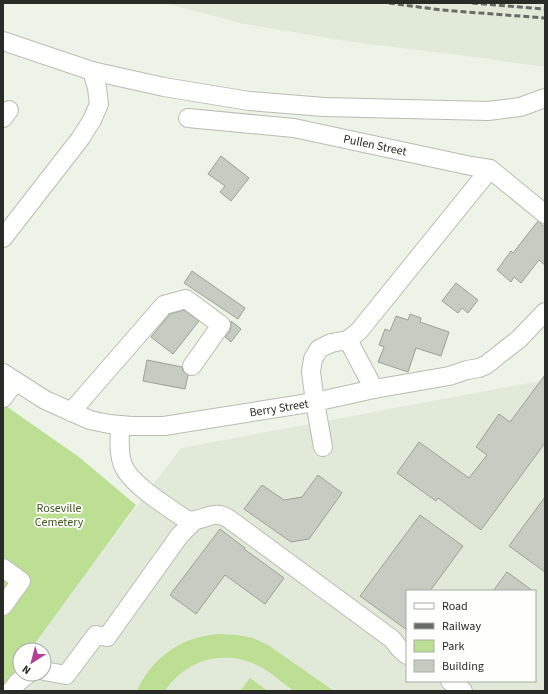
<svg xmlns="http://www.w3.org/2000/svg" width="548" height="694" font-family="'Source Sans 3',sans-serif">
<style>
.built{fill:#e1ead8;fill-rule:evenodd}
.green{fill:#bcdf93}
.building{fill:#c6ccc1;stroke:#9ca196}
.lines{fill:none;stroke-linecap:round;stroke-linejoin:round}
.minor-casing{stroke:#b8bdb2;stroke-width:20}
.minor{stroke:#fff;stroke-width:18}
.rail{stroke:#696c66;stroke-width:3;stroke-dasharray:6 3;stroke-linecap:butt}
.labels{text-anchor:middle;stroke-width:3.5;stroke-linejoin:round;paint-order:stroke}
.street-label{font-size:12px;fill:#292b27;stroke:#fefffd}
.park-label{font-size:12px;fill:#3e561b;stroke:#fefffd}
</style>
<rect width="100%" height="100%" fill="#eef3e8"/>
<g class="built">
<polygon points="164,3 545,3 545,67 483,58 352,42 245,24"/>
<path d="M545,375V691H3V684L20,661V674H44V650H28L181,448L540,381ZM407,591H535V681H407Z"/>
</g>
<g class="green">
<polygon points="3,404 79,457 136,505 30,650 20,650 20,664 3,687"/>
<path d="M220,634L237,635L253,638L268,645L334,691C324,691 314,691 303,691C301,691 297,692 294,691C292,690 289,687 287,686C278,679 269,671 259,666C224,648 186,660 165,691H137C149,663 175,641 205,636C210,635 215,634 220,634Z"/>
<polygon points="250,678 268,691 240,691"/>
</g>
<g class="building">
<polygon points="221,156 249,178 231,201 220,192 225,186 208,174"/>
<polygon points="538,221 545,227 545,265 539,260 521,283 514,277 511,282 497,270 511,251 513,253"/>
<polygon points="192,271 245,308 238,319 184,283"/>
<polygon points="456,283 478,300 468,313 462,308 458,313 442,301"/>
<polygon points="184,310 199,321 173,354 151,337 170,314"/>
<polygon points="410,314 421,318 420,322 449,332 441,356 416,348 408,372 378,362 384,347 379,345 385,329 390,331 396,316 408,320"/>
<polygon points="231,321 241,329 231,342 225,337 230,331 231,326"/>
<polygon points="147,360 182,367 183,371 188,375 185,389 143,381"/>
<polygon points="545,375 545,443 481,530 438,498 436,501 397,473 419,442 469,478 487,455 476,447 499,414 510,422"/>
<polygon points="318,475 342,493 309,539 291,542 244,509 262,485 284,500 302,497"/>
<polygon points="545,497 545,572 509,546"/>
<polygon points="420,515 463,546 430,591 407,591 407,630 360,596"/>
<polygon points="220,529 245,548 244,549 284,578 265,604 225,575 196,614 170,595"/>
<polygon points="507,572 533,591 493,591"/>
</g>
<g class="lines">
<g class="minor-casing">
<g id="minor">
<polyline points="3,41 92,71 164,87 249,101 324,107 488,111 520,107 545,98"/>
<polyline points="3,118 9,110"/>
<polyline points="188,118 294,128 471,166 490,169 545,214"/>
<polyline points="3,238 80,139 92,120 99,104 97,88 92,71"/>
<polyline points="348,340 374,389"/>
<polyline points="3,373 45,400 90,420 109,424 132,426 164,426 315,402 374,389 449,376 467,370 479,368 486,365 519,339 545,312"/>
<polyline points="3,398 15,382"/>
<polyline points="71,412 164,305 186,299 221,325 192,366"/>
<path d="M120,425C120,438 118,453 123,465C130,484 168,507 185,519C188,520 192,521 195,520C209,518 215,510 229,519L392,639L400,649L407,655"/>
<polyline points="323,447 315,402 311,372 313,359 319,349 331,343 348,340 359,331 490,169"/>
<polyline points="3,568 21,581 3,606"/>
<polyline points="44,671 66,675 96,635 107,637 180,535 194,521"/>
<polyline points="450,681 463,691"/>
<polyline points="11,691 18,682 28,674"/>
</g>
</g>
<use href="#minor" class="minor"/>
<g class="rail">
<polyline points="389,3 441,10 545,18"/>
<polyline points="472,3 545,9"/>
</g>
</g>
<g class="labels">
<g class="street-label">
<text transform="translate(375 145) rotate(12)" y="4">Pullen Street</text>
<text transform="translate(279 408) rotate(-9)" y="4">Berry Street</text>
</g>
<g class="park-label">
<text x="59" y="512">Roseville<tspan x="59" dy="14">Cemetery</tspan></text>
</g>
</g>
<rect width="548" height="694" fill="none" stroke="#292b27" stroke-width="8"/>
<rect x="406" y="590" width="130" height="92" fill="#fefffd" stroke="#a9aaa7"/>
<rect x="414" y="603" width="20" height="6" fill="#ffffff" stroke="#a9aaa7"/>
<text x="442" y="610" font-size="12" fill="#292b27">Road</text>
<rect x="414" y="623" width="20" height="6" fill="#696c66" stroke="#a9aaa7"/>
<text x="442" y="630" font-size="12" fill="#292b27">Railway</text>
<rect x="414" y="640" width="20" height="12" fill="#bcdf93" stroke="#a9aaa7"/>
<text x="442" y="650" font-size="12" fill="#292b27">Park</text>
<rect x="414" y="660" width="20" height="12" fill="#c6ccc1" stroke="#a9aaa7"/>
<text x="442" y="670" font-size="12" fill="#292b27">Building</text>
<g transform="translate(32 662) rotate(216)"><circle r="19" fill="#fefffd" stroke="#a9aaa7"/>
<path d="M0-3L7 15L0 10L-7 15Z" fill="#b33f97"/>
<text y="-6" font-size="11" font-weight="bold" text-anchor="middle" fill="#292b27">N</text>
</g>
</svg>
